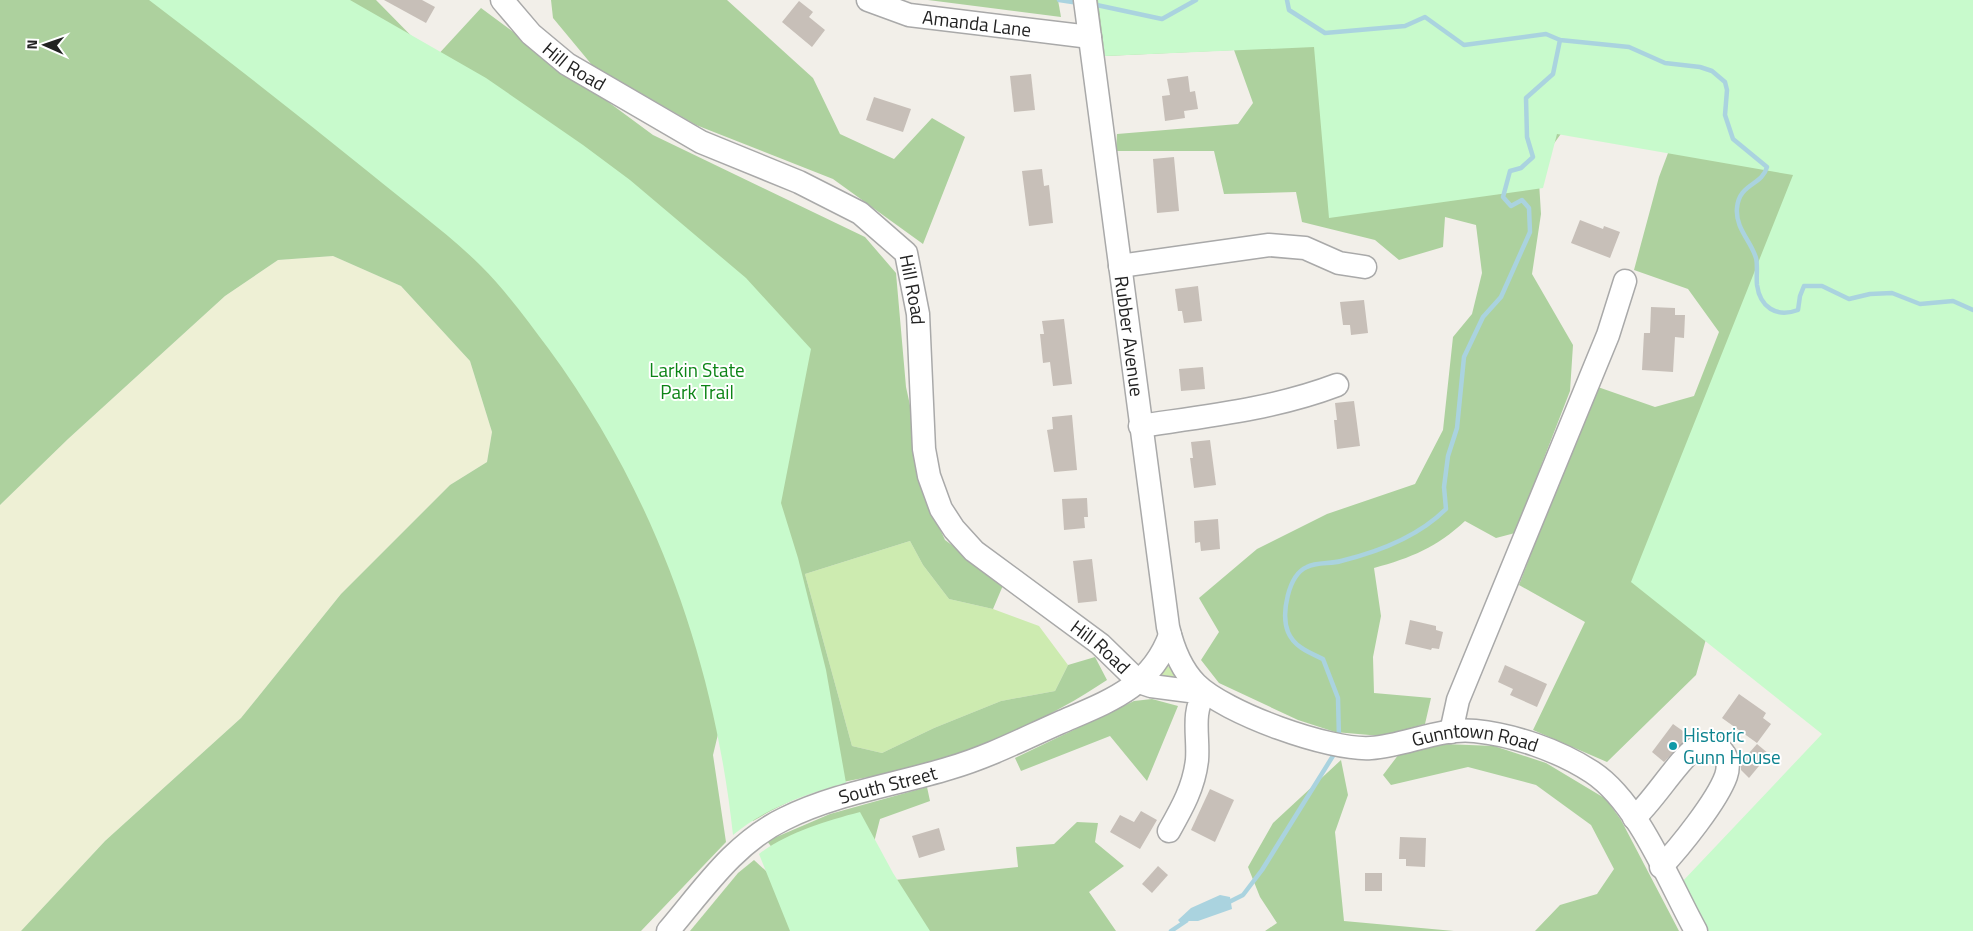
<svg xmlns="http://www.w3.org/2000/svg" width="1973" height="931" font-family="'Titillium Web',sans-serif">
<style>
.farmland{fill:#eef0d5}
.grass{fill:#cdebb0}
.forest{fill:#add19e}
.park{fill:#c8facc}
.water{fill:#aad3df}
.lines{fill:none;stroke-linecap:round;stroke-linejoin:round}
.stream{stroke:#aad3df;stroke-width:4.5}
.building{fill:#c7bfb8}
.minor-casing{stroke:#a9a9a9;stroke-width:25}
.minor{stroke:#fff;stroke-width:22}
.culture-dot{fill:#0f9aa8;stroke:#fff;stroke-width:2}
.labels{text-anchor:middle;stroke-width:4;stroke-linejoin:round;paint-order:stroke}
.street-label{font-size:19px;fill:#222;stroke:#fff}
.park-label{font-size:19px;fill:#0c8416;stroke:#fff}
.culture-label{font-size:19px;fill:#0d838f;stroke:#fff;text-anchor:start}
</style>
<rect width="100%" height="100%" fill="#f2efe9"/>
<polygon class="farmland" points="333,256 401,286 470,361 492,432 487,462 450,485 341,594 241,718 105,841 21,931 0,931 0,505 68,439 225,296 278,260"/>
<g class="grass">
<polygon points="910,541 923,565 949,599 993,609 1039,626 1068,665 1055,691 1001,701 934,728 882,753 852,746 805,574"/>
<polygon points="1166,666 1171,667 1175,677 1174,680 1157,678"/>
</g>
<g class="forest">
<polygon points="0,0 215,0 597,366 725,705 713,755 726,842 641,931 21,931 105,841 241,718 341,594 450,485 487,462 492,432 470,361 401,286 333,256 278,260 225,296 68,439 0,505"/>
<path d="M257,0H376L434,59L481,8L653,135L865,237L896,273L906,387L934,515L945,540L1004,583L993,609L949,599L923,565L910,541L805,574L852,746L882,753L934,728L1001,701L1055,691L1068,665L1095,657L1107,680C1047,720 980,750 910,769C887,775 863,777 839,783C809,790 779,806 753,821L654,430Z"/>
<polygon points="551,0 727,0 813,78 840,134 894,159 932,118 965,137 923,244 833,179 696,125 592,65 553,18"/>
<polygon points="928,0 1058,0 1061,17"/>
<path d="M1097,0H1973L1851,755L1718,596L1696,675L1607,762L1533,730L1585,622L1519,585L1595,386L1655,407L1694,396L1719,332L1688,289L1634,270L1659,177L1691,92L1575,114L1538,166L1541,214L1532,274L1573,345L1570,391L1515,533L1496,538L1465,521C1437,547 1411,558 1374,568L1381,616L1373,657L1374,693L1431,698L1425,724L1381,736L1335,732L1298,720L1219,683L1201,660L1219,632L1199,598L1257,549L1327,514L1415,484L1443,430L1453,337L1472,314L1482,273L1476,225L1445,217L1443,247L1399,260L1375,240L1302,222L1296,192L1224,194L1214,151H1116L1117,134L1238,124L1253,103L1234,50L1105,56Z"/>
<polygon points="1152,699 1178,706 1147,781 1110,736 1021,771 1015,758 1134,701"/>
<polygon points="1444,744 1494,746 1546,763 1606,799 1621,820 1679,931 1535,931 1560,905 1597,894 1614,869 1591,825 1536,785 1468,767 1391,785 1383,775 1399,754"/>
<polygon points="1341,760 1348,795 1335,832 1344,921 1454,931 1265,931 1277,923 1260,897 1248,867 1273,823"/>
<polygon points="927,787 930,801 880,819 870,858 885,881 1018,867 1016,847 1054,844 1077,822 1098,823 1095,842 1124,866 1089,892 1116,931 824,931 799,884 767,841 830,814"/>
<polygon points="754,860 791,894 809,931 690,931 738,873"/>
</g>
<g class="park">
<path d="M149,0H350L486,78L583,145L630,180L746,278L811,349L781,503L798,558L826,670L846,783C806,794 765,808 733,835C714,659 654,492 548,348C527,320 506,291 481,266C450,235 406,203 371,174C298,115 224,57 149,0Z"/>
<polygon points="1098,0 1973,0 1973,931 1707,931 1681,883 1822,734 1631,582 1793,175 1557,134 1543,188 1329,218 1314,47 1105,56"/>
<path d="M860,812L893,873L930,931H790L759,854C788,832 826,821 860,812Z"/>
</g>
<polygon class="water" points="1220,895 1230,897 1232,909 1198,921 1187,921 1182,925 1178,920 1191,908"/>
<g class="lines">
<g class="stream">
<polyline points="1059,0 1079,3"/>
<path d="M1287,0L1289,10L1325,33L1405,26L1425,17L1464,45L1546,34L1560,40L1629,47L1665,63L1700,67L1712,71L1725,82L1727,90L1725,115L1733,139L1767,167C1762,186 1739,183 1737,208C1735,228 1751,241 1756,258C1758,266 1756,276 1757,285C1760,307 1776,318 1798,310L1800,296L1804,286H1822L1849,299L1870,294L1892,293L1920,304L1953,301L1973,310"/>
<polyline points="1092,4 1162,19 1196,0"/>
<path d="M1339,738L1338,698L1323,659C1310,653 1294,647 1288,632C1281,614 1288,575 1307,567C1316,562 1331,564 1341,561C1378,552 1419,536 1446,509L1444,487L1448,456L1457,428L1464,357L1483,317L1501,297L1530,232L1529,208L1522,200L1511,206L1503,197L1510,171L1521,168L1533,157L1527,137L1526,98L1553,74L1560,40"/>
<polyline points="1227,903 1243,895 1262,870 1336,751"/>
<polyline points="1171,931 1186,921"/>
</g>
</g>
<g class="building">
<polygon points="384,0 422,0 435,7 426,23"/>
<polygon points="799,1 813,12 809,17 825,30 812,47 782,22"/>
<polygon points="1031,74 1035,110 1014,112 1010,76"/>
<polygon points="1188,76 1190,92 1195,91 1198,109 1184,111 1185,118 1165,121 1162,96 1170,95 1167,79"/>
<polygon points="874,97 911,109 903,132 866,120"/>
<polygon points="1174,157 1179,211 1157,213 1153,159"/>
<polygon points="1042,169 1044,186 1049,185 1053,223 1029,226 1022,171"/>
<polygon points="1580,220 1603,229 1604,226 1620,232 1610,258 1571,243"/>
<polygon points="1198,286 1202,321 1184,323 1182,311 1178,311 1175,289"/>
<polygon points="1364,300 1368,333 1351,335 1350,325 1343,325 1340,302"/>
<polygon points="1651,307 1675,308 1675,315 1685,315 1684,338 1675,337 1673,372 1642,370 1644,333 1650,333"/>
<polygon points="1064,319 1072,384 1053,386 1050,362 1043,363 1040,334 1044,334 1042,321"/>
<polygon points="1203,367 1205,389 1181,391 1179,369"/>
<polygon points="1354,401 1360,446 1337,449 1334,420 1337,420 1335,403"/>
<polygon points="1072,415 1077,470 1054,472 1047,430 1053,429 1052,417"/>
<polygon points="1210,440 1216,485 1194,488 1190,458 1193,458 1191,442"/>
<polygon points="1087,498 1088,517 1084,517 1085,528 1064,530 1062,499"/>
<polygon points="1218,519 1220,549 1201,551 1200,542 1195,543 1194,521"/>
<polygon points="1092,559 1097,601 1078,603 1073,561"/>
<polygon points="1410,620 1436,626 1436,630 1443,632 1439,649 1432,648 1431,650 1405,644"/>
<polygon points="1505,665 1547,684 1537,707 1510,695 1513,689 1498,682"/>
<polygon points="1739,694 1766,713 1763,718 1771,724 1757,743 1722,718"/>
<polygon points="1673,724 1690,736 1664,762 1652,752"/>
<polygon points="1757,744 1769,754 1749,778 1741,770 1741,762"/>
<polygon points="1210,789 1234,800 1215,842 1191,830"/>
<polygon points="1141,811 1157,820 1140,849 1110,832 1120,815 1134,822"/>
<polygon points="939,828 945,850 919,858 912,836"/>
<polygon points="1400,837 1426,838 1425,867 1406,866 1406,859 1399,859"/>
<polygon points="1158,866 1168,875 1152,893 1142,884"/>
<rect x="1365" y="873" width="17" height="18"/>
</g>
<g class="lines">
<g class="minor-casing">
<g id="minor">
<path id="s1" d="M502,0L531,34L567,64L701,142L799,182L860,213L906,253L918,314L924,449L929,476L941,509L954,529L974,551L1100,644L1139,682L1151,686L1205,693C1191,712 1199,737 1197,760C1194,787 1182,808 1169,831"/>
<path id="s2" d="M868,0L909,15L1090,37"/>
<path id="s3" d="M1085,0L1168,627C1173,648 1181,669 1196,684C1225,713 1330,751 1371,748C1405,746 1440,727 1475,731C1514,735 1558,750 1592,772C1638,802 1669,882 1696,931"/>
<polyline points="1120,266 1269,245 1305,248 1339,263 1365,267"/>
<path d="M1140,426C1207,416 1274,409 1337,385"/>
<polyline points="1451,732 1458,700 1608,335 1625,281"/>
<path d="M1634,818C1653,802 1680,757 1696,748C1705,744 1715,746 1722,751C1728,758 1729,767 1726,776C1717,801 1680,847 1661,867"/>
<path id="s4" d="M668,931C703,890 734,843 784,819C836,793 895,785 950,768C988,757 1023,739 1059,723C1107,702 1151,688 1170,635"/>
</g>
</g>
<use href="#minor" class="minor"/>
</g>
<circle class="culture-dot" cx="1673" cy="746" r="5"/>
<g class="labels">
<g class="street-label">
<text dy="7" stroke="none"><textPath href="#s2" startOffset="112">Amanda Lane</textPath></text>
<text dy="7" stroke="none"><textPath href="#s1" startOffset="99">Hill Road</textPath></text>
<text dy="7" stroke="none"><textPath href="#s1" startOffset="519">Hill Road</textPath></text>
<text dy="7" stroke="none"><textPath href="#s3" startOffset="339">Rubber Avenue</textPath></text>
<text dy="7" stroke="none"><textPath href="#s1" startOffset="954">Hill Road</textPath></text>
<text dy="7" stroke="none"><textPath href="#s3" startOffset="992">Gunntown Road</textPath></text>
<text dy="7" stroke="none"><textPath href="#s4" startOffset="272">South Street</textPath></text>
</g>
<g class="park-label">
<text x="697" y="377">Larkin State<tspan x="697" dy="22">Park Trail</tspan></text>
</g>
<g class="culture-label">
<text x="1683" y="742">Historic<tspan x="1683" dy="22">Gunn House</tspan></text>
</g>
</g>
<g transform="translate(45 45) rotate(272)" stroke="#ffffff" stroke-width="4" paint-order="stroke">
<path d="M0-4L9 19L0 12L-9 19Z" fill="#222222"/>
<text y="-8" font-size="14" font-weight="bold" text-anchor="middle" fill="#222222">N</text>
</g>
</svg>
